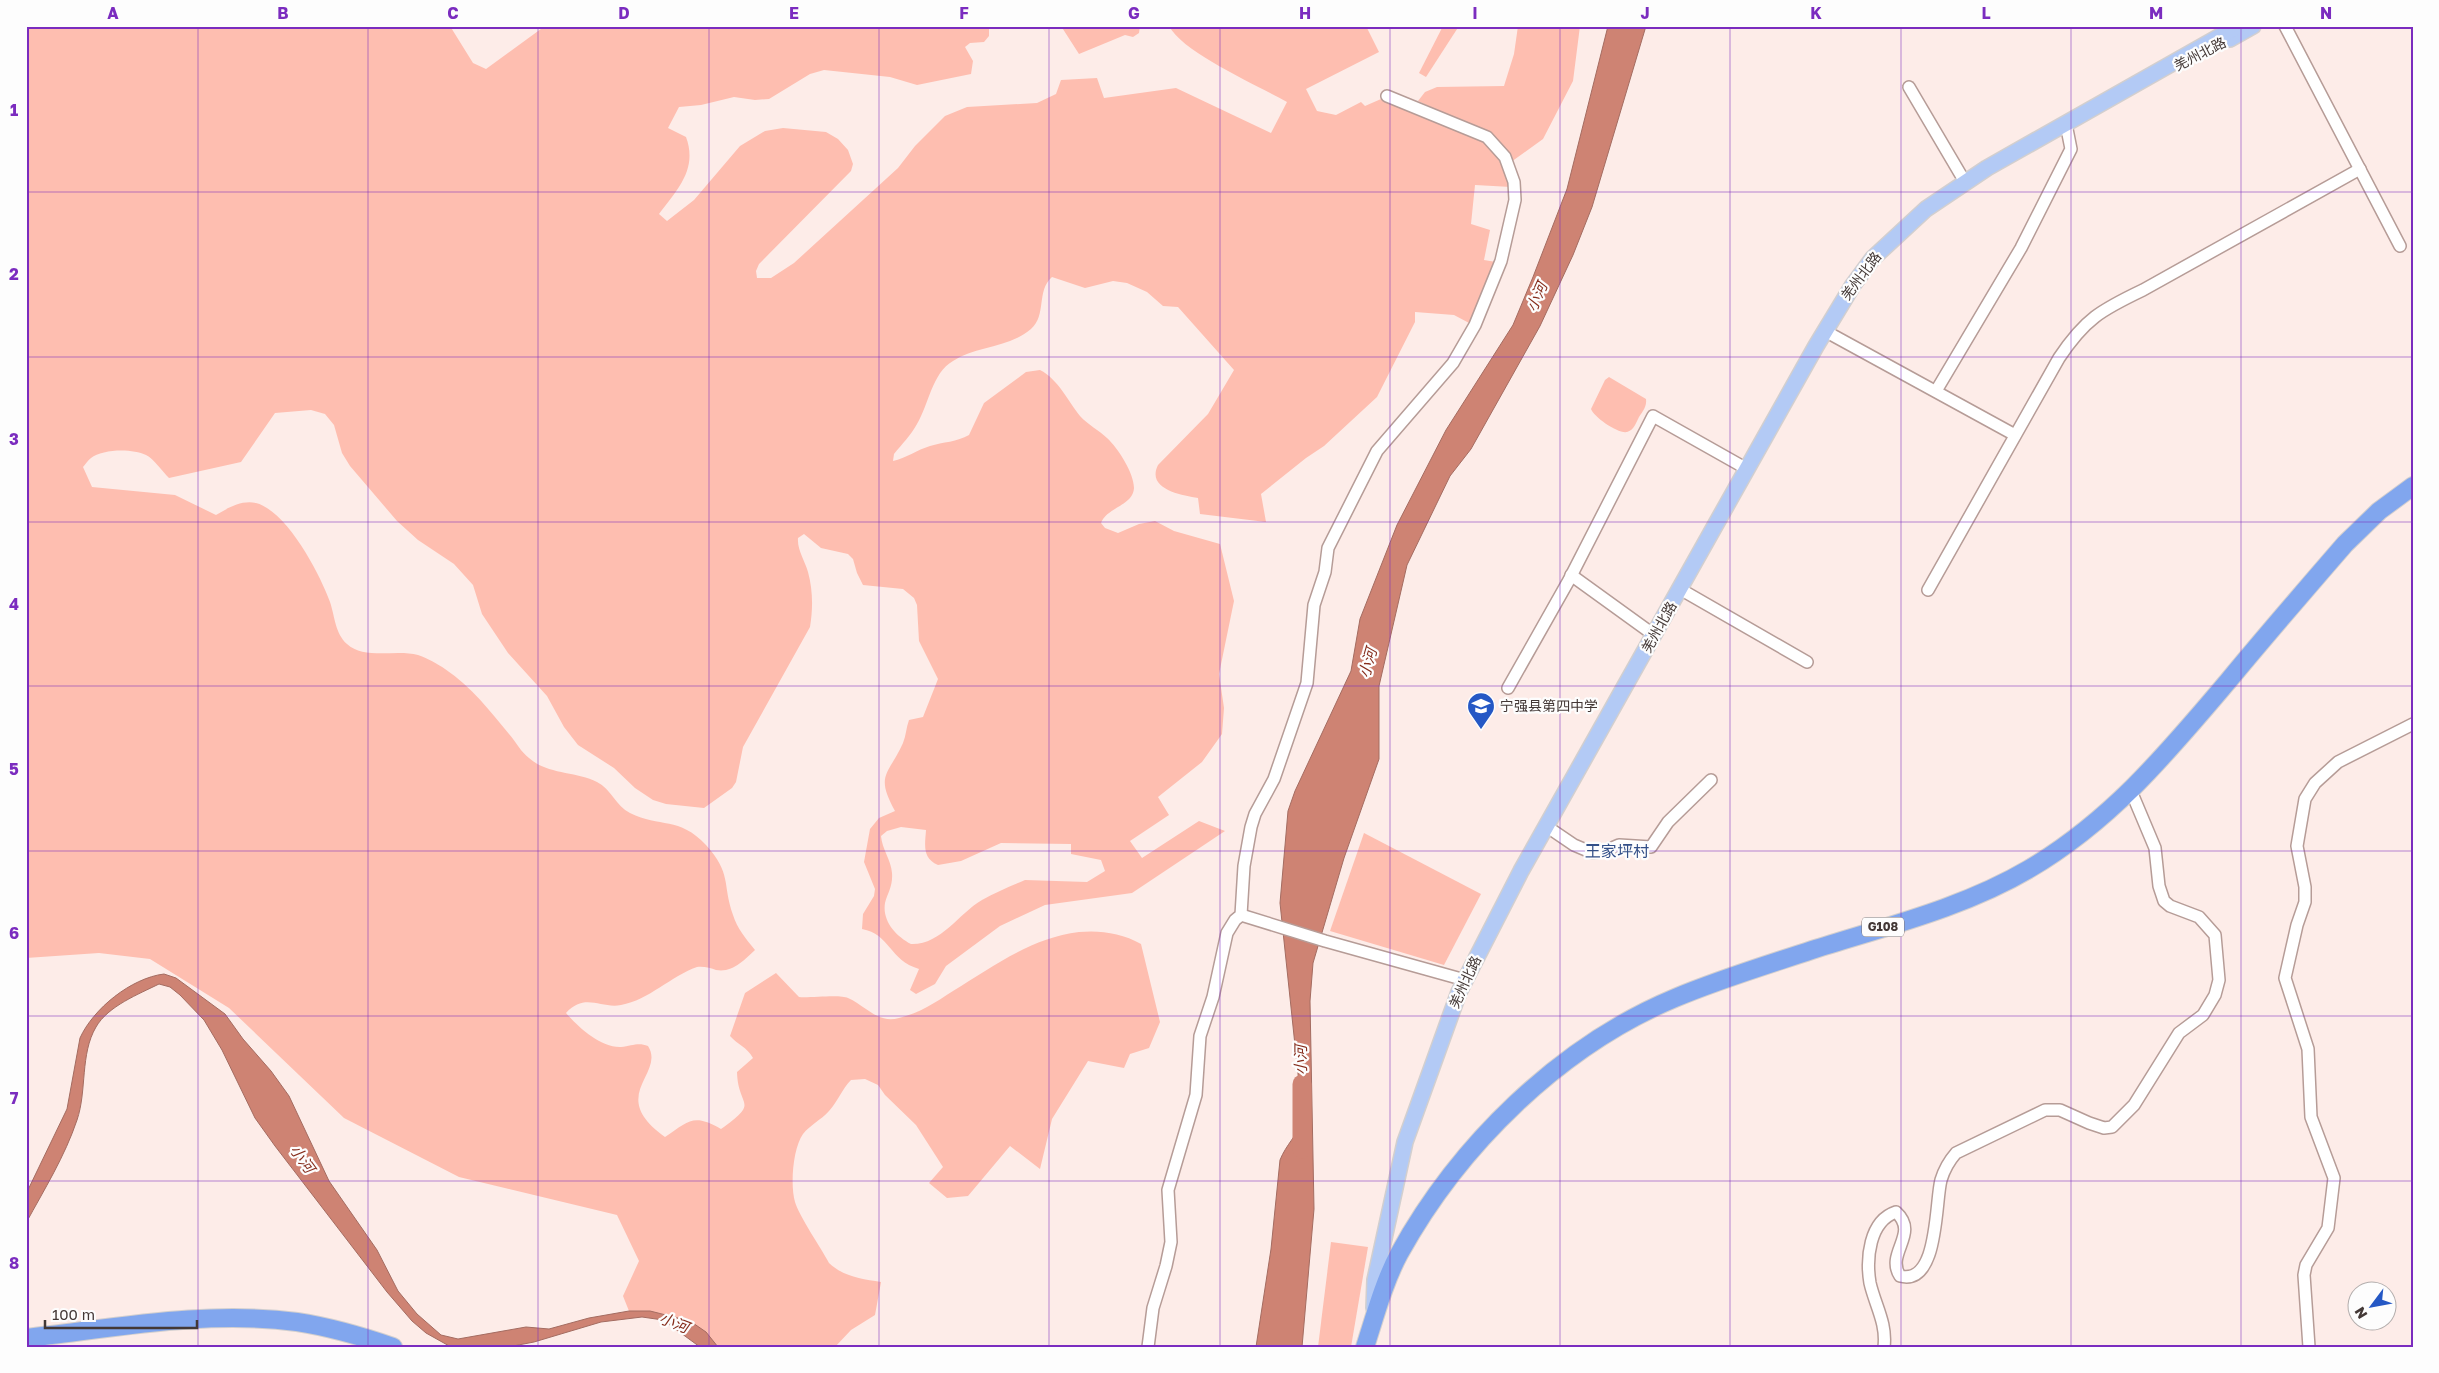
<svg xmlns="http://www.w3.org/2000/svg" width="2439" height="1373" font-family="'Golos Text','Noto Sans SC',sans-serif">
<style>
.green{fill:#febeb0;fill-rule:evenodd}
.water{fill:#ce8373;stroke:#a46c61}
.lines{fill:none;stroke-linecap:round;stroke-linejoin:round}
.river{stroke:#ce8373;stroke-width:19}
.minor-casing{stroke:#b69c97;stroke-width:14}
.major-casing{stroke:#d2cfcf;stroke-width:18}
.highway-casing{stroke:#d2cfcf;stroke-width:20}
.minor{stroke:#fff;stroke-width:11}
.major{stroke:#b3caf5;stroke-width:15}
.highway{stroke:#81a6ee;stroke-width:18}
.grid{fill:none;stroke:#7b2cbf;stroke-width:1;stroke-opacity:0.55}
.labels{text-anchor:middle;stroke-width:4.5;stroke-linejoin:round;paint-order:stroke}
.shield{fill:#fdfdfd;stroke:#7b7372;stroke-width:1}
.shield-label{font-size:12px;font-weight:bold;fill:#433836}
.street-label{font-size:14px;fill:#433836;stroke:#fdfdfd}
.poi-label{font-size:14px;fill:#433836;stroke:#fdfdfd;text-anchor:start}
.water-label{font-size:15px;font-style:italic;fill:#862d1c;stroke:#fdfdfd}
.quarter-label{font-size:16px;fill:#334f88;stroke:#fdfdfd}
.neatline{fill:none;stroke:#7b2cbf;stroke-width:2}
.grid-label{font-size:16px;text-anchor:middle;font-weight:bold;fill:#7b2cbf}
</style>
<rect width="100%" height="100%" fill="#fdece8"/>
<g class="green">
<path d="M26,26H450L473,63L486,69L545,26L587,28L594,26H989V36L984,42L970,43L965,47L973,61L971,74L917,85L890,77L824,70L810,74L769,99L755,100L734,97L701,105L679,107L668,128L686,137C698,169 677,190 659,214L667,221L694,200L740,146L765,131L783,128L826,132L838,139L848,150L853,164L851,171L759,264L756,271L757,278H771L794,263L898,168L915,146L945,116L967,107L1037,103L1056,94L1061,80L1097,78L1104,98L1176,88L1271,133L1287,102C1259,86 1183,53 1169,26H1366L1379,52L1306,89L1317,111L1336,115L1361,102L1365,106L1381,99C1407,109 1482,132 1497,151C1505,162 1508,174 1511,187L1475,185L1471,224L1490,230L1484,260L1496,262L1471,324L1454,315L1415,312V322L1377,397L1324,446L1306,458L1261,494L1266,522L1200,514L1198,498C1181,495 1146,489 1158,465L1208,414L1234,370L1178,307L1163,306L1147,292L1127,283L1113,281L1085,288L1052,277C1036,291 1047,315 1031,329C1009,348 976,346 953,361C932,373 929,404 917,424C911,435 902,444 894,454L893,461C906,458 917,450 930,446C943,442 957,442 969,435L984,403L1026,372L1040,370C1058,379 1068,401 1080,416C1088,425 1099,430 1107,438C1118,448 1134,473 1134,488C1133,506 1107,507 1101,523L1105,528L1118,533L1139,524L1155,521L1174,531L1220,544L1234,601L1219,674L1224,708L1222,734L1202,762L1158,797L1169,815L1130,841L1142,858L1199,821L1225,831L1132,893L1045,905L1000,926L946,966L935,984L916,994L910,990L919,969C889,960 890,934 862,929L863,914L874,896L875,889L864,862L870,829L879,818L895,811C875,774 888,776 903,743C906,736 906,728 909,720L923,717L938,679L919,641L917,605L914,598L903,589L863,585L857,573L853,559L848,554L821,548L804,534L798,538C797,550 805,561 808,572C813,590 813,609 810,627L743,747L736,782L732,788L704,808L666,804L653,800L635,788L614,768L578,745L564,727L547,696L508,653L482,614L473,585L454,564L418,540L397,521L350,466L342,453L334,425L325,414L311,410L275,413L241,462L169,478C162,471 154,459 146,455C132,448 102,449 91,458C88,460 85,465 83,467L92,487L175,495L216,515C228,508 241,500 256,503C287,511 320,574 330,602C335,617 335,633 347,644C364,660 397,649 418,655C427,658 438,664 445,669C472,687 489,710 509,734C516,742 521,752 529,758C548,775 576,771 597,782C611,789 616,806 630,813C660,828 679,816 706,845C732,874 722,883 733,915C737,928 746,939 755,950C744,960 733,973 716,970C711,968 703,966 697,967C671,976 649,1000 621,1005C601,1009 585,992 566,1013C578,1027 601,1048 621,1047C632,1046 638,1042 648,1046C666,1074 606,1095 665,1137C689,1121 693,1113 721,1129C761,1100 738,1109 737,1072L753,1058C747,1047 738,1045 730,1036L745,993L776,973L799,997C811,998 840,994 848,998C866,1006 878,1024 899,1018C920,1013 936,1002 953,991C994,966 1031,938 1079,932C1100,930 1122,933 1141,944L1160,1022L1149,1048L1130,1054L1124,1068L1088,1061L1052,1119L1040,1169L1010,1146L968,1196L947,1198L929,1183L943,1167L916,1125L885,1095L878,1085L865,1079L851,1080C842,1089 838,1101 829,1111C821,1120 810,1125 803,1134C793,1148 790,1185 795,1202C799,1216 821,1248 829,1263C844,1277 862,1279 881,1282L875,1315L851,1330L835,1347H718C696,1320 663,1310 629,1311L623,1296L639,1261L617,1215L459,1177L344,1118L229,1008L150,959L99,953L26,958ZM901,827L926,830C925,845 922,858 938,865L961,861L1001,843L1071,844V854L1101,860L1105,871L1087,882L1025,880C1011,886 996,892 982,900C958,914 941,945 911,944C896,936 882,921 885,903C888,892 893,886 892,873C891,860 882,849 881,836L887,831Z"/>
<polygon points="1061,26 1140,26 1139,33 1133,37 1125,35 1079,54"/>
<polygon points="1443,26 1459,26 1426,77 1419,73"/>
<polygon points="1518,26 1580,26 1573,81 1543,139 1511,162 1491,135 1418,101 1425,92 1437,87 1504,86 1514,54"/>
<path d="M1609,377L1646,399C1647,406 1643,411 1639,417C1636,423 1634,430 1627,432C1618,434 1594,417 1591,409L1605,380Z"/>
<polygon points="1364,833 1481,894 1444,965 1330,931"/>
<polygon points="1331,1242 1368,1247 1351,1347 1318,1347"/>
</g>
<g class="water">
<path d="M1608,26H1646L1592,207L1573,255L1540,326L1471,449L1450,476L1407,565L1379,686V759L1344,858L1313,963L1310,1001L1314,1209L1302,1347H1256L1271,1249L1280,1160C1286,1145 1297,1135 1303,1121L1280,903L1288,811L1295,791L1351,671L1360,619L1397,525L1446,430L1513,325L1533,277L1567,189Z"/>
<path d="M164,974L176,978L225,1014L243,1039L271,1071L289,1096L329,1181L377,1250L398,1291L417,1314L441,1335L458,1339L526,1327L549,1329L589,1318L629,1311H650L690,1321L706,1332L718,1347H700L663,1320L642,1317L601,1322L534,1342L508,1347H451L426,1333L412,1321L387,1292L275,1146L255,1118L222,1050L204,1020L180,995L170,987L159,984C139,994 108,1006 96,1027C80,1054 87,1091 77,1120C65,1156 44,1190 26,1223V1194L67,1109L80,1038C93,1009 131,978 164,974Z"/>
</g>
<g class="lines">
<polyline class="river" points="1302,1084 1302,1149"/>
<g class="minor-casing">
<g id="minor">
<polyline points="2285,26 2400,246"/>
<polyline points="1909,87 1965,182"/>
<polyline points="1825,331 2015,435"/>
<polyline points="1936,391 2021,248 2071,149 2066,124"/>
<polyline points="1571,575 1654,635"/>
<polyline points="1680,589 1807,662"/>
<path d="M1928,590L2059,358C2085,319 2101,310 2143,290L2360,169"/>
<polyline points="1508,688 1569,580 1653,416 1747,469"/>
<polyline points="1546,826 1574,845 1593,853 1605,851 1619,845 1651,847 1668,822 1711,780"/>
<polyline points="1241,915 1325,941 1465,980"/>
<polyline points="1148,1347 1153,1308 1166,1266 1171,1242 1168,1190 1196,1095 1200,1036 1213,997 1227,933 1235,920 1241,915 1244,866 1251,827 1255,814 1274,779 1307,683 1314,605 1325,572 1328,548 1377,451 1453,363 1475,325 1501,261 1515,200 1514,182 1505,157 1487,137 1387,96"/>
<path d="M1884,1347C1887,1323 1875,1305 1870,1283C1866,1259 1869,1221 1896,1212C1920,1234 1885,1253 1900,1276C1939,1286 1935,1202 1941,1180C1944,1170 1949,1161 1956,1153L2045,1110H2060L2089,1123L2104,1128L2112,1127L2134,1105L2179,1033L2203,1015L2215,995L2219,980L2215,935L2199,917L2170,906L2164,901L2159,886L2155,848L2131,791"/>
<polyline points="2309,1347 2304,1275 2306,1265 2328,1228 2334,1178 2311,1117 2308,1049 2285,978 2297,925 2305,902 2305,887 2297,846 2305,799 2315,783 2338,762 2413,724"/>
</g>
</g>
<g class="major-casing">
<g id="major">
<polyline points="2230,39 2253,26"/>
<polyline points="1374,1308 1375,1280 1405,1142 1459,992 1521,871 1816,346 1853,285 1873,258 1926,209 1987,168 2238,26"/>
</g>
</g>
<g class="highway-casing">
<g id="highway">
<path d="M26,1338C115,1328 207,1310 297,1322C330,1327 361,1336 393,1347"/>
<path d="M1365,1347C1375,1316 1384,1282 1399,1254C1459,1145 1560,1046 1675,998C1720,979 1767,965 1812,950C1884,927 1963,908 2029,869C2112,820 2167,753 2229,680C2267,634 2306,589 2345,544L2379,511L2413,486"/>
</g>
</g>
<use href="#minor" class="minor"/>
<use href="#major" class="major"/>
<use href="#highway" class="highway"/>
</g>
<path class="grid" d="M198,26V1347M368,26V1347M538,26V1347M709,26V1347M879,26V1347M1049,26V1347M1220,26V1347M1390,26V1347M1560,26V1347M1730,26V1347M1901,26V1347M2071,26V1347M2241,26V1347M26,192H2413M26,357H2413M26,522H2413M26,686H2413M26,851H2413M26,1016H2413M26,1181H2413"/>
<defs>
<g id="school-pin" transform="scale(1.4375)"><path d="M0 17L-7.5 6A9.5 9.5 0 1 1 7.5 6Z" fill="#2558c5" stroke="#fdfdfd"/><path d="M0-5L7-2L0 1L-7-2ZM-4 1L0 2.5L4 1V4Q0 6-4 4Z" fill="#fff"/></g>
</defs>
<g fill-rule="evenodd">
<use href="#school-pin" x="1481" y="706"/>
</g>
<g class="labels">
<rect class="shield" x="1862" y="917.5" width="42" height="19" rx="4"/>
<g class="shield-label">
<text x="1883" y="931">G108</text>
</g>
<g class="street-label">
<text transform="translate(2200 54) rotate(-27)" y="5">羌州北路</text>
<text transform="translate(1861 276) rotate(-53)" y="5">羌州北路</text>
<text transform="translate(1659 627) rotate(-61)" y="5">羌州北路</text>
<text transform="translate(1465 982) rotate(-65)" y="5">羌州北路</text>
</g>
<g class="poi-label">
<text x="1500" y="711">宁强县第四中学</text>
</g>
<g class="water-label">
<text transform="translate(1537 297) rotate(-66)" y="5">小河</text>
<text transform="translate(1368 663) rotate(-74)" y="5">小河</text>
<text transform="translate(1301 1060) rotate(-90)" y="5">小河</text>
<text transform="translate(302 1159) rotate(54)" y="5">小河</text>
<text transform="translate(674 1323) rotate(21)" y="5">小河</text>
</g>
<g class="quarter-label">
<text x="1617" y="857">王家坪村</text>
</g>
</g>
<rect width="2439" height="1373" fill="none" stroke="#fdfdfd" stroke-width="55"/>
<g transform="translate(2372 1306) rotate(238)"><circle r="24" fill="#fdfdfd" stroke="#b3aead"/>
<path d="M0-4L9 19L0 12L-9 19Z" fill="#2558c5"/>
<text y="-8" font-size="14" font-weight="bold" text-anchor="middle" fill="#433836">N</text>
</g>
<path d="M45 1320v8h152v-8" fill="none" stroke="#433836" stroke-width="2.5"/>
<text x="52" y="1320" font-size="15" fill="#433836" stroke="#fdfdfd" stroke-width="4" paint-order="stroke">100 m</text>
<rect x="28" y="28" width="2384" height="1318" class="neatline"/>
<g class="grid-label">
<text x="113" y="19">A</text>
<text x="283" y="19">B</text>
<text x="453" y="19">C</text>
<text x="624" y="19">D</text>
<text x="794" y="19">E</text>
<text x="964" y="19">F</text>
<text x="1134" y="19">G</text>
<text x="1305" y="19">H</text>
<text x="1475" y="19">I</text>
<text x="1645" y="19">J</text>
<text x="1816" y="19">K</text>
<text x="1986" y="19">L</text>
<text x="2156" y="19">M</text>
<text x="2326" y="19">N</text>
<text x="14" y="116">1</text>
<text x="14" y="280">2</text>
<text x="14" y="445">3</text>
<text x="14" y="610">4</text>
<text x="14" y="775">5</text>
<text x="14" y="939">6</text>
<text x="14" y="1104">7</text>
<text x="14" y="1269">8</text>
</g>
</svg>
